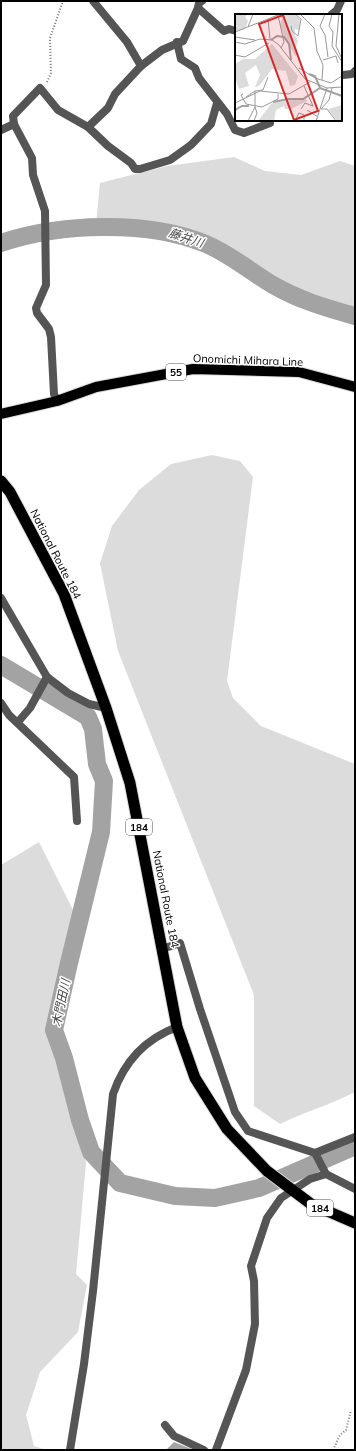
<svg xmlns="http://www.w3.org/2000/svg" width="356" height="1451" font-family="Mulish,'Noto Sans JP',sans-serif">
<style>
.green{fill:#dcdcdc}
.water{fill:#a3a3a3}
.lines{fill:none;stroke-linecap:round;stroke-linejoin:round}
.river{stroke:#a3a3a3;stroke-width:18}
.primary-casing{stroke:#dbdbdb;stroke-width:12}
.trunk-casing{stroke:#dbdbdb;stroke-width:13}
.path{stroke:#777;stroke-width:2;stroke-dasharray:1 2;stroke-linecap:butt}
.minor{stroke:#555;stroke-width:8}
.tertiary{stroke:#555;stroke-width:8}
.primary{stroke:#000;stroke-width:10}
.trunk{stroke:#000;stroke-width:11}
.labels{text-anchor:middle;stroke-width:3;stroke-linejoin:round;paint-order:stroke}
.shield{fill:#fff;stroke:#4c4c4c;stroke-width:1}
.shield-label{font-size:10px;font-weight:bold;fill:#000}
.street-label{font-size:11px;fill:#000;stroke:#fff}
.water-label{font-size:12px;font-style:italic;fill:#444;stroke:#fff}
.inset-river{fill:none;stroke:#a3a3a3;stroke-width:2}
.inset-road{fill:none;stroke:#999;stroke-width:1}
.view{fill:#d62828;fill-opacity:0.15;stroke:#d62828;stroke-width:2}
.inset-edge{fill:none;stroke:#000;stroke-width:2}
</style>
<rect width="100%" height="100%" fill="#fff"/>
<g class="green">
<polygon points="234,157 265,171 301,175 340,161 355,166 355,325 292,305 210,253 156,223 96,224 100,183 167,166"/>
<path d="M212,455L240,461L253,477L227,681L233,698L261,726L355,764V1092C330,1105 304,1112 280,1124L254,1106V995L118,651L100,563L112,526L139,490L171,464Z"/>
<polygon points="39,842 76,916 47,1025 68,1101 82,1133 86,1163 76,1274 87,1285 78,1332 40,1372 26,1415 34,1446 46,1450 1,1450 1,865"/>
</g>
<polygon class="water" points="174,1442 194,1450 166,1450"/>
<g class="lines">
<g class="river">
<path d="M1,243C60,223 148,220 206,244C230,254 251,272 273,285C299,300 326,308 355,316"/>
<polyline points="1,665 88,717 93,729 97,764 104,781 101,832 69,963 54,1030 64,1058 80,1120 91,1152 120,1183 175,1196 215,1198 259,1188 355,1146"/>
</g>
<g class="primary-casing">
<polyline id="primary" points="1,414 57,401 96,387 193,369 299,372 355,387"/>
</g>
<g class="trunk-casing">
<polyline id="trunk" points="1,481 10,492 64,594 106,708 130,783 177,1027 195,1078 227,1129 267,1171 311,1204 355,1223"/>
</g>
<g class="path">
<polyline points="47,82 51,73 50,38 63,1"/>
<polyline points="333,1450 340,1435 346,1430 351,1410"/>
</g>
<g class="minor">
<polyline points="93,1 127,42 141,66"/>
<polyline points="202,1 199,3 198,8 224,31 229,29 236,31"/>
<polyline points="331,15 337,10 341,1"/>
<polyline points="177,42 181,59 195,68 199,78 227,114 235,130 244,133 270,123"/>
<polyline points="343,75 352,74 355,71"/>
<polyline points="88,127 108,108 115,94 141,66 162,50 183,41 198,8"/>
<polyline points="1,130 14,124"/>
<polyline points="57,401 54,394 51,337 49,329 37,313 36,308 46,285 45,211 33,175 32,158 14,124 13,116 40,88 58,110 88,127 108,146 131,163 135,169 140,169 170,160 191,145 211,124 217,103"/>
<polyline points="1,598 47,677 68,693 89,704 106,708"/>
<polyline points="1,703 9,715 74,777 77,821"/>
<polyline points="18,722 30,708 47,677"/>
<polyline points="162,949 180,943 200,1009 235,1112 248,1131 315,1153 326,1174 355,1189"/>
<polyline points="315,1153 355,1137"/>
<polyline points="165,1425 174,1436 204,1450"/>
<polyline points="216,1450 246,1370 255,1324 254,1281 251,1266 267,1218 281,1198 310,1179 326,1174"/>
</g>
<path class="tertiary" d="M70,1450L84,1364L93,1291L113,1094C124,1062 145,1039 177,1027"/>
<use href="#primary" class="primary"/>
<use href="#trunk" class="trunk"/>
</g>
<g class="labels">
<g class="shield">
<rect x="166" y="364" width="20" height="16" rx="3"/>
<rect x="126" y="819" width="26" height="16" rx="3"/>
<rect x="307" y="1200" width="26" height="16" rx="3"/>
</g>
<g class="shield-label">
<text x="176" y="376">55</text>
<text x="139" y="831">184</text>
<text x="320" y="1212">184</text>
</g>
<g class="street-label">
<text transform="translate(248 360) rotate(2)" y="4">Onomichi Mihara Line</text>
<text transform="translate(56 554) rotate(63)" y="4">National Route 184</text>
<text transform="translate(166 899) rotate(79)" y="4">National Route 184</text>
</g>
<g class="water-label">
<text transform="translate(186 238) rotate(18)" y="4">藤井川</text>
<text transform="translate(61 1003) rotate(-78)" y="4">木門田川</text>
</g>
</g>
<g transform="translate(235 14)">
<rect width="107" height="107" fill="#fff"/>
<path d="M0,0H13L10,3L13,7L10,15L0,18ZM43,0H59L65,5L64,16L60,15V20L54,10L63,27L61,33L64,40L60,42L49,22L45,11L47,4ZM37,30L63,62L60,71L55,72L51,57L37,55L24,72L20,73L25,61L21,51L10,59L14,72L4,75L0,64V50L8,45H20ZM52,84L71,85L72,87L56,95H50L49,92L41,96L39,107H23L36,90ZM107,91V107H102L93,95Z" fill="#dcdcdc"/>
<path class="inset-river" d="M36,26L42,22L49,23L54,30L56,46M74,60L80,62L85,74M85,74L107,82M38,88L53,85H68L85,74M0,96L7,92H14"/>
<path class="inset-road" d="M65,0L79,14L82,37L88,51L87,66M90,0L85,12L90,21L93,43M97,0L94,12L98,18L97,32L107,48M104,0L101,32L107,45M43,1L49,28L46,34M33,5L35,25M56,12L57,17L63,22L66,5L60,0M13,13L18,0M0,18L43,1M0,23L20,26M0,28L10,30L25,25L37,26L44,31L70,65L92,74L107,73M0,41L10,43L34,29M88,46L101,42L103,49M64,54L80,64L96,69L107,62M69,72L78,92M20,77L28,76L33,63M8,80L6,81L11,90L27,93L43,85V80M11,83L20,77V93L13,107M0,89L25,77L54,80L75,68M66,95L70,89L78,92M86,95L94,86L97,74M86,95H92L101,107M72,96L83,103M19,107L22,99L20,93M60,107L64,99L69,101V107M81,107L92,74"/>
<path class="view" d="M48,1L83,97L59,106L24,10Z"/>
<rect width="107" height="107" class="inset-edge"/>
</g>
<rect width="356" height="1451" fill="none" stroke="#000000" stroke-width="4"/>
</svg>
